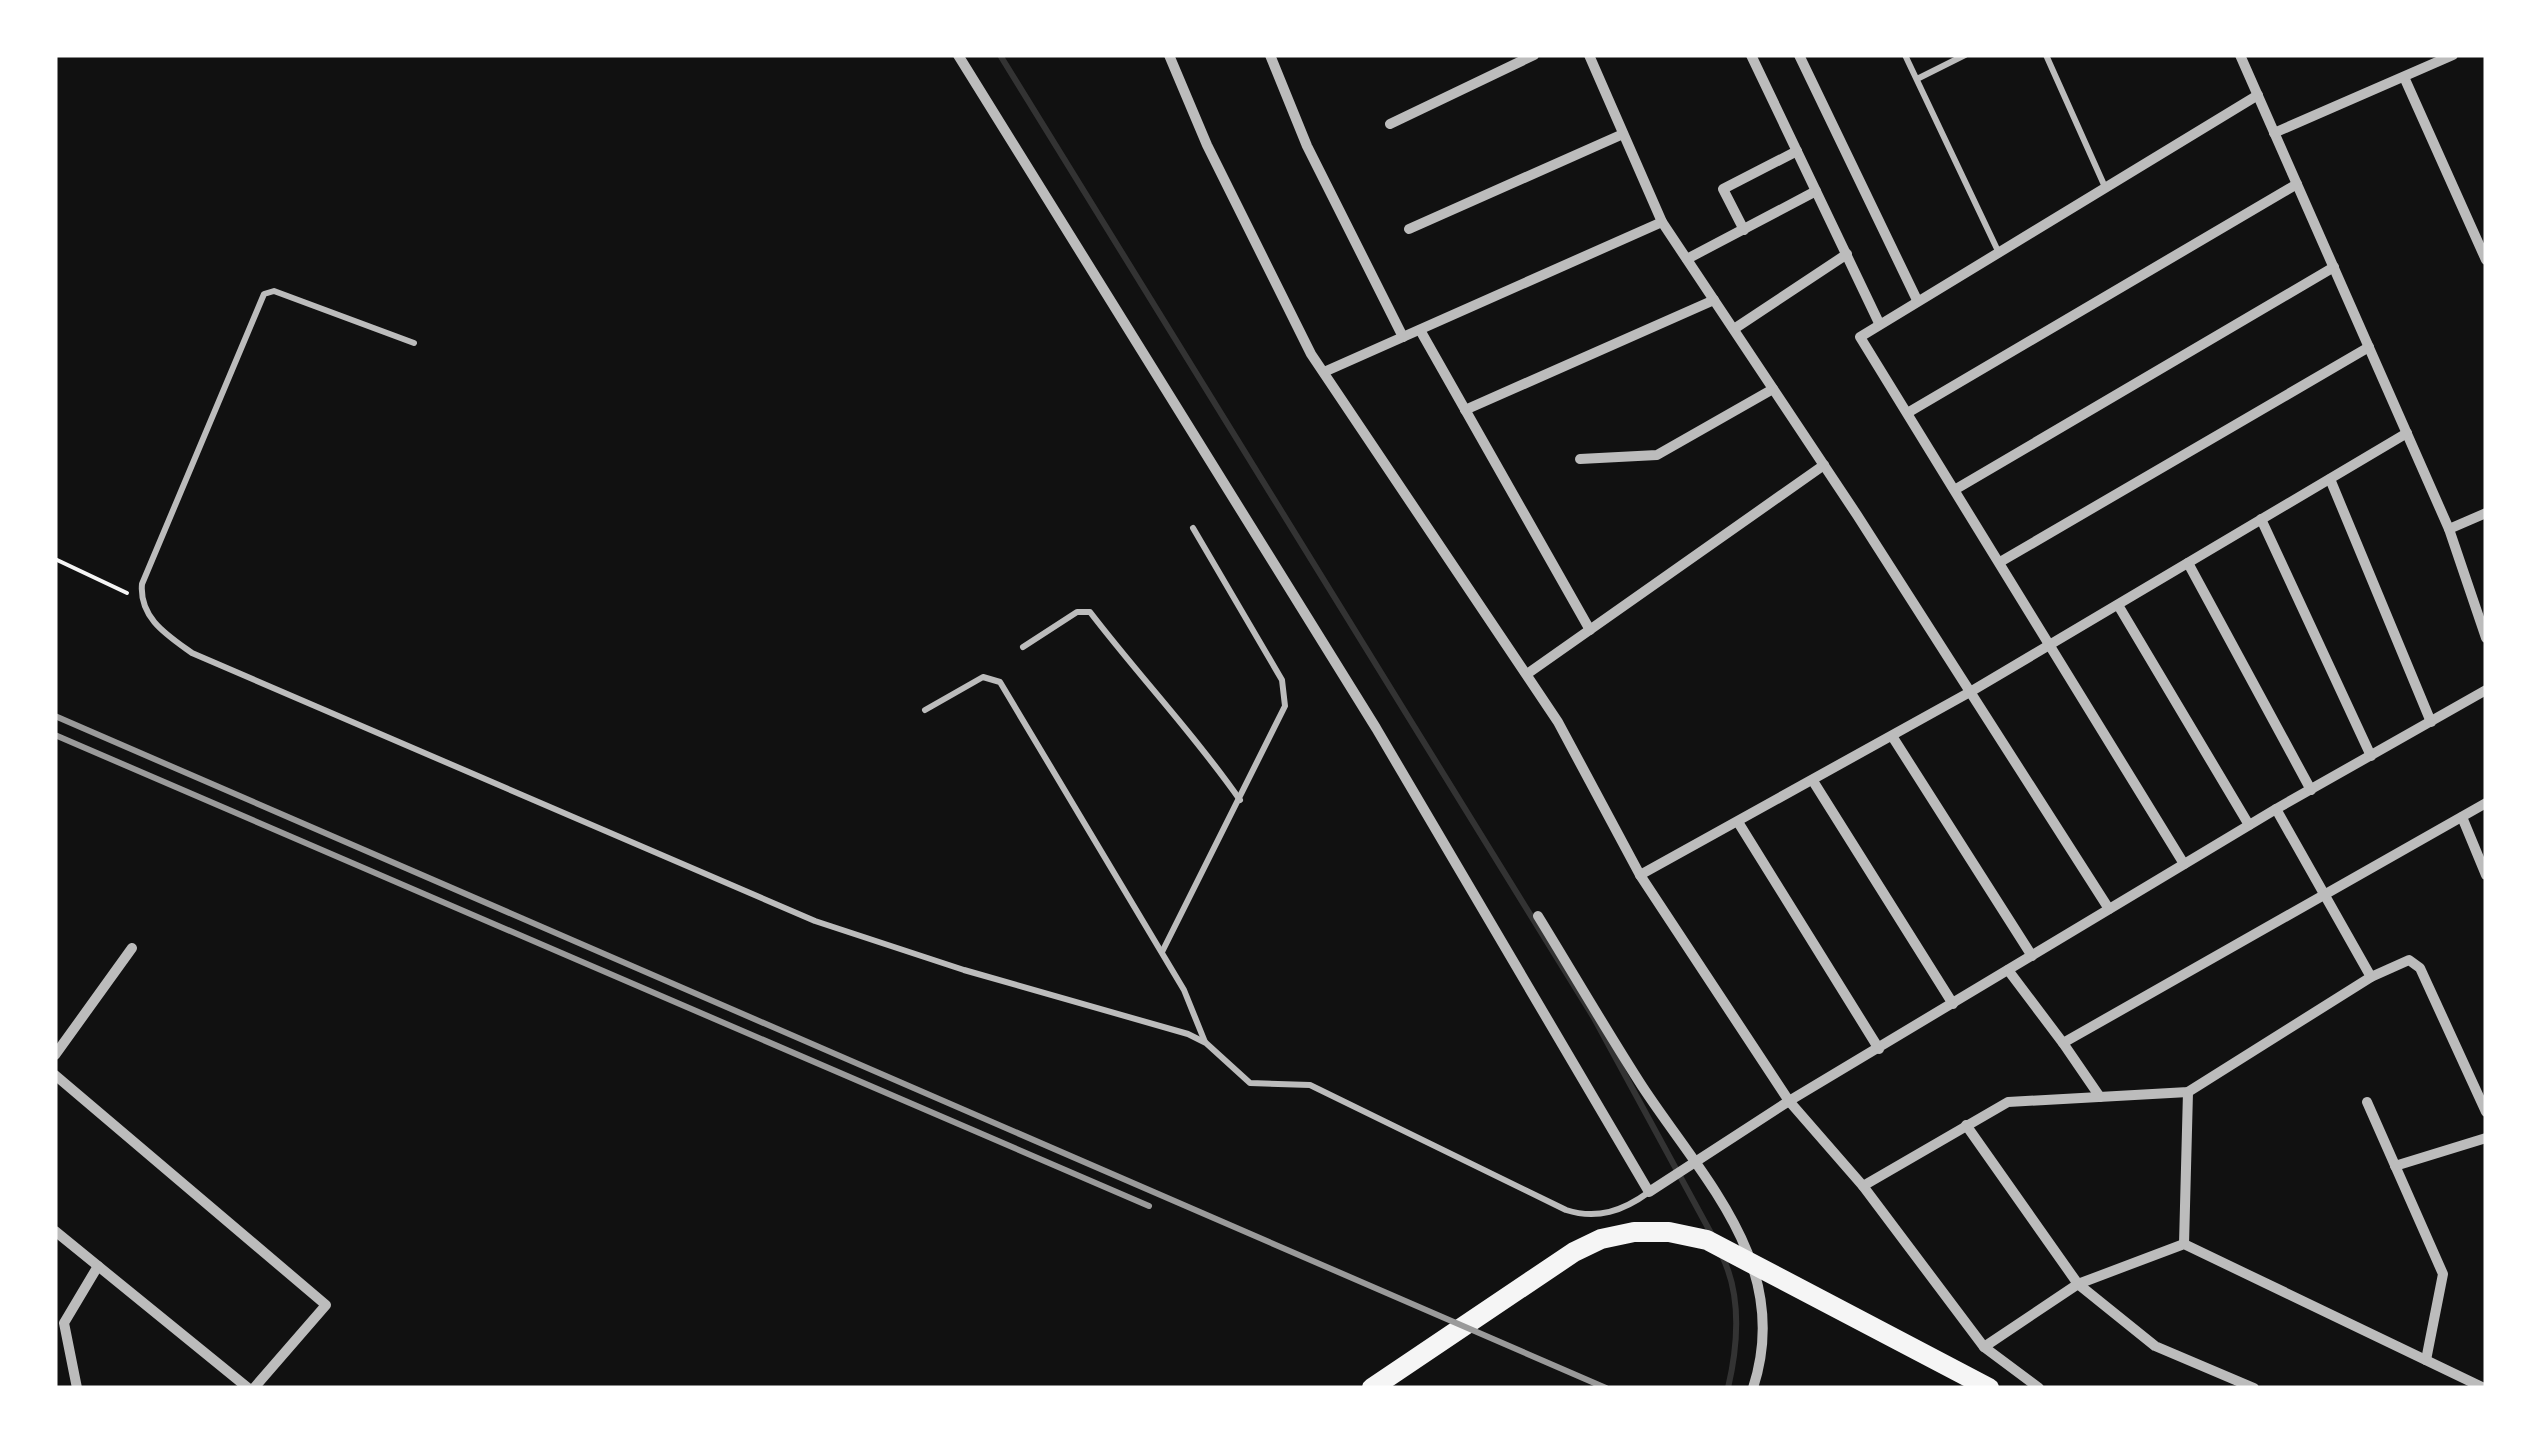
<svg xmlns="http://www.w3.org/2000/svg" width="2541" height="1443" font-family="Karla,sans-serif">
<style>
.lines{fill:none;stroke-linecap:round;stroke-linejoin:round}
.stream{stroke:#333;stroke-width:6}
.path{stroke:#f5f5f5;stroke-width:4}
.service{stroke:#bcbcbc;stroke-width:6}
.minor{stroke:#bcbcbc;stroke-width:10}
.primary{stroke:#f5f5f5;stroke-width:20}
.rail{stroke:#9a9a9a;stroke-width:6}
</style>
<rect width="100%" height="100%" fill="#111"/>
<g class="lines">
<g class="stream">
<polyline points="1000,55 1594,1018 1712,1235"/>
<path d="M1722,1256C1742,1296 1738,1345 1728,1388"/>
</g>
<polyline class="path" points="55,559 127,593"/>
<g class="service">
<polyline points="1905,55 1998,251"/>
<polyline points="2046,55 2105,187"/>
<polyline points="1917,79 1965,55"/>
<path d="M414,343L274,291L264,294L142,584C139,618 167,635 192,653L815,921L964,970L1188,1034L1206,1043L1250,1083L1310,1085L1566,1210C1597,1220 1623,1211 1649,1192"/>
<path d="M1023,647L1077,612H1090C1139,676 1194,734 1240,800"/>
<polyline points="925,710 983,677 1000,682 1184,990 1205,1042"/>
<polyline points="1162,952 1285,706 1282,680 1193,528"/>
</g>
<g class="minor">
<polyline points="958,55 1376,728 1649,1192 1789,1101 2276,809 2486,690"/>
<polyline points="1169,55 1207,145 1311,354 1558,722 1640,875 1789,1101 1863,1186 1984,1347 2039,1388"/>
<polyline points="1270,55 1307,146 1403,337"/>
<polyline points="1589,55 1662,222 1857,515 2109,909"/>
<polyline points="1751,55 1879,323"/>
<polyline points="1799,55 1917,300"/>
<polyline points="2240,55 2449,529 2486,638"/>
<polyline points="2404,77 2486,260"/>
<polyline points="1390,124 1534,55"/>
<polyline points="2274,133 2453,55"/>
<polyline points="1409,229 1623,134"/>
<polyline points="1744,230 1723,189 1797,151"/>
<polyline points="1687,259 1816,191"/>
<polyline points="1734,329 1847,254"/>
<polyline points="1420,330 1590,630"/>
<polyline points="1324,372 1662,222"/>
<polyline points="1465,410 1714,300"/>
<polyline points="1909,412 2297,184"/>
<polyline points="1580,459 1657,455 1773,389"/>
<polyline points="2330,479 2431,722"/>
<polyline points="1956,489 2334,267"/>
<polyline points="2261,519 2371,756"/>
<polyline points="2449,529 2486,513"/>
<polyline points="2000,562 2369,347"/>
<polyline points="2188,563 2311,790"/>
<polyline points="2118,605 2249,825"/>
<polyline points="1527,674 1824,465"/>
<polyline points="1892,736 2032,956"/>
<polyline points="1813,781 1953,1004"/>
<polyline points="2276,809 2371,977"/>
<polyline points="2462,817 2486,875"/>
<polyline points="1738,822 1879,1049"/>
<polyline points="2184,864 1860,337 2258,95"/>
<polyline points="1640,875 1970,692 2407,433"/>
<path d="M1538,916C1573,973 1606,1030 1642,1086C1703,1179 1793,1266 1753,1388"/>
<polyline points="2008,970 2063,1043"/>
<polyline points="55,1055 132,948"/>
<polyline points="55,1075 326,1305 254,1388"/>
<polyline points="2100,1097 2063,1043 2486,803"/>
<polyline points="2367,1102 2443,1274 2426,1360"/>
<polyline points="1966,1125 2078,1284 2155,1346 2254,1388"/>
<polyline points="2395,1166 2486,1138"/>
<polyline points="1863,1186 2008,1102 2188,1092 2371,977 2409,960 2420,968 2486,1112"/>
<polyline points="55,1231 248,1388"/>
<polyline points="2184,1244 2188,1092"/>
<polyline points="1984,1347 2078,1284 2184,1244 2484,1388"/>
<polyline points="77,1388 64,1323 98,1266"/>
</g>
<polyline class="primary" points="1372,1388 1574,1252 1601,1239 1634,1232 1669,1232 1707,1240 1989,1388"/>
<g class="rail">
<polyline points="55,716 1606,1388"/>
<polyline points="55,735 1149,1206"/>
</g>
</g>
<rect width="2541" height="1443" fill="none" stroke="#ffffff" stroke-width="115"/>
</svg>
